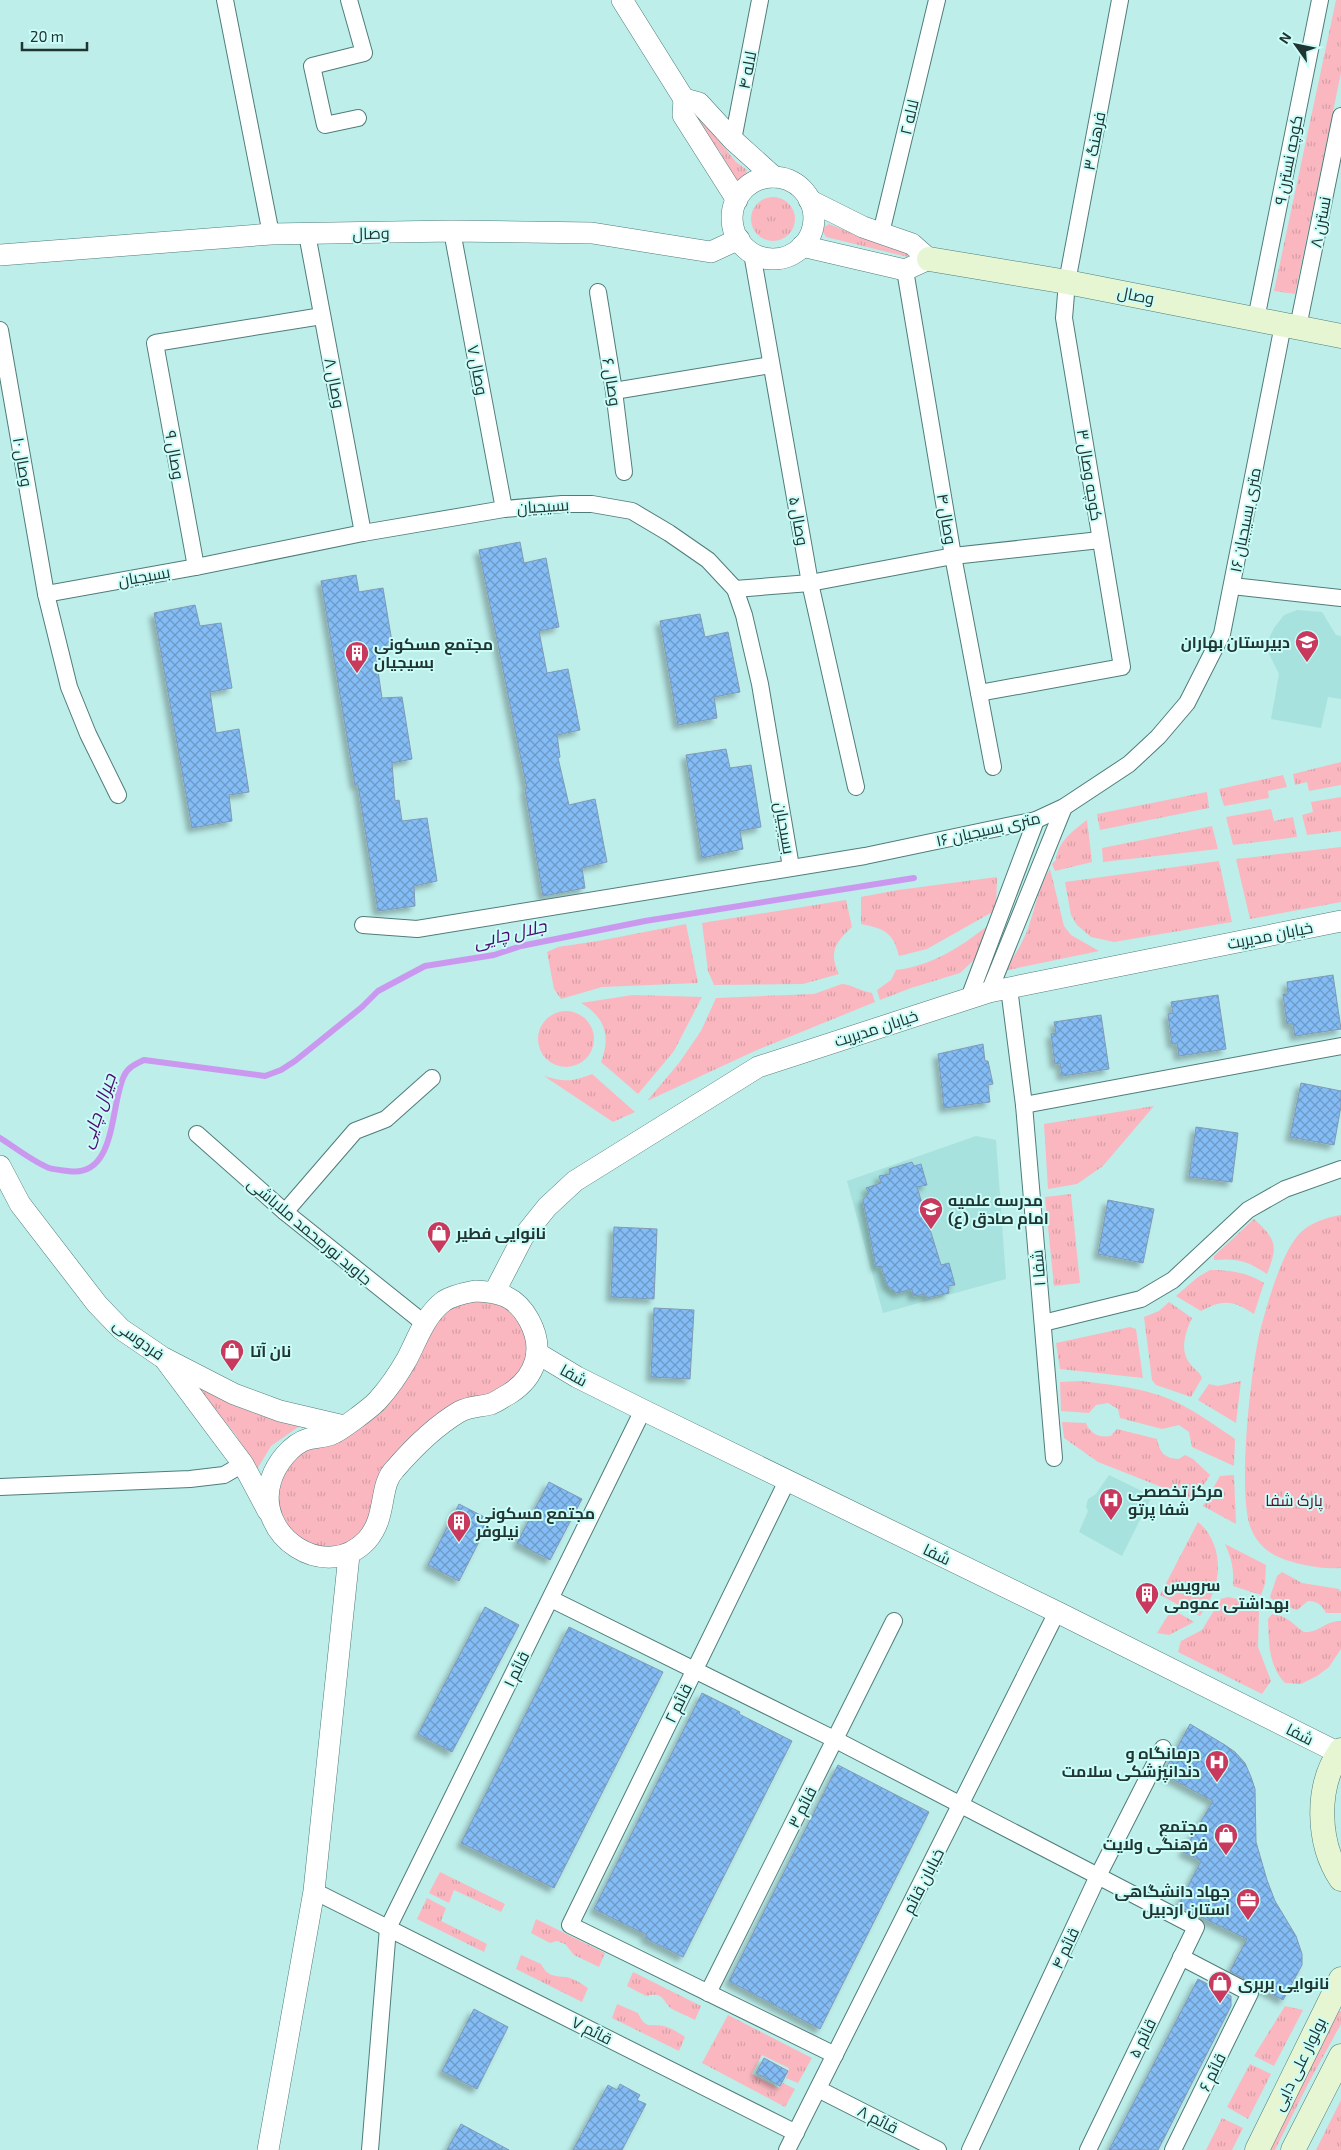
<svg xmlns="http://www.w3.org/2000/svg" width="1341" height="2150" font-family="'Exo 2',Cairo,sans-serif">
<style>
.built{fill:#a7e2de}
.grass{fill:url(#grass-tufts)}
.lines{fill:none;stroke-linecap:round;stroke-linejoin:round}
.stream{stroke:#cb98f0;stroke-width:6}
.building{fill:url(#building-cross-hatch);stroke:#809ab6;filter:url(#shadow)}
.minor-casing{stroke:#4f7d7a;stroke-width:18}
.tertiary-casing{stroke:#4f7d7a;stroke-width:22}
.secondary-casing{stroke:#4f7d7a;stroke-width:25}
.minor{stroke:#fff;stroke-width:16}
.tertiary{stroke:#fff;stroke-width:21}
.secondary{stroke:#e6f6d3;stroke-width:24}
.labels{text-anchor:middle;stroke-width:4;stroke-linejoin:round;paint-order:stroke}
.street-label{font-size:16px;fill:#203432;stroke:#cafcf8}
.poi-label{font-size:16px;font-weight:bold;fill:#203432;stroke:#cafcf8;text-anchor:start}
.park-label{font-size:16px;fill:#630d27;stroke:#cafcf8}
.water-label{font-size:18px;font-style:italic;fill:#4e0970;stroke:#cafcf8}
</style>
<defs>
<pattern id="grass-tufts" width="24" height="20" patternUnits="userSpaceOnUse" patternTransform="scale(1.25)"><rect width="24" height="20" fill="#fab7c0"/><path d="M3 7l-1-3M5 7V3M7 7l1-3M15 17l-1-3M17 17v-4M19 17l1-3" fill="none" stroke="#d69ea5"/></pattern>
<pattern id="building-cross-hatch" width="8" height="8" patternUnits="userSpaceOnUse" patternTransform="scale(1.25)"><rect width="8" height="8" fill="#84bcf5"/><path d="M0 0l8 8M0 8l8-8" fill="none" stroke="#6c9ac7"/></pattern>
<filter id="shadow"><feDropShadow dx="-4.5" dy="4.5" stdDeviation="2.5" flood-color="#0004"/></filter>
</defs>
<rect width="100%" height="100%" fill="#bdeeea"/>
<g class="built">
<polygon points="1297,610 1322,612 1336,635 1341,636 1341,699 1328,697 1321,728 1271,719 1279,674 1268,652 1267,642 1274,628 1284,615"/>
<polygon points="976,1136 996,1140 1006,1279 883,1313 847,1181"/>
<polygon points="1109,1475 1152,1496 1122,1556 1079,1532 1088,1511 1086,1507 1088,1499 1096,1494"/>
</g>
<g class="grass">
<polygon points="1336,0 1341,0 1341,73 1295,294 1274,291"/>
<polygon points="697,113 736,162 747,170 744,178 736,183 721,153 693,116"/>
<circle cx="773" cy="219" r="22"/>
<polygon points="829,224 873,242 908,253 908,257 826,237 823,232 824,227"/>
<polygon points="1341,762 1341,785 1309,791 1307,782 1295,785 1293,774"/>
<polygon points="1283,775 1287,787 1268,791 1269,798 1224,806 1219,789"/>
<polygon points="1207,792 1209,808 1100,830 1097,814"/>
<polygon points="1341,797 1341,831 1307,835 1302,815 1313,812 1311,802"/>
<polygon points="1271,809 1274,821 1293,817 1297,837 1233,845 1226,817"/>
<path d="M1087,820L1092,862L1055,871L1052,864L1056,860C1058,841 1073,831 1087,820Z"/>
<polygon points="1212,826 1218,849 1103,862 1102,848"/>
<polygon points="1341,847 1341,902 1250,919 1236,859"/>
<polygon points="1219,861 1232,922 1114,942 1091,937 1077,925 1071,915 1065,882"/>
<path d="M1050,869L1064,926L1071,935L1099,951L1003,971C1013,959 1021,946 1027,931C1035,910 1038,888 1050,869Z"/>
<path d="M997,877L996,910L927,949L899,956C893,932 885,929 861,924V897L898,890Z"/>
<path d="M846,900L852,927C836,942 828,952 839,974L803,984L714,985L708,971L702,923Z"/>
<path d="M996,919L977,957L960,973L911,988L880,1000L877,990L891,980L896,970C936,965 965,944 996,919Z"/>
<polygon points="686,924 698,983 602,987 561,999 554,989 547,952 558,947 598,941"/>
<path d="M842,984C853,985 860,991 872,993L875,1002L757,1050L647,1101L679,1063L701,1031L716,998L814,994Z"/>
<path d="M633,995L702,997L674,1051L638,1094L601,1062C611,1036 605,1017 581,1003Z"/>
<circle cx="566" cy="1039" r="28"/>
<path d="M592,1074L635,1112L613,1122L544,1076C564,1082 572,1082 592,1074Z"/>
<polygon points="1154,1106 1103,1166 1077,1184 1048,1189 1044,1124"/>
<polygon points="1071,1194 1080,1283 1054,1286 1045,1197"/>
<path d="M1341,1215V1568C1322,1570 1287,1563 1271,1553C1263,1548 1256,1540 1252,1531C1236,1500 1251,1367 1260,1331C1267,1305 1281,1253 1300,1233C1310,1223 1327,1217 1341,1215Z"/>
<path d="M1254,1219C1277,1240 1278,1246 1267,1274C1248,1261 1237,1258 1214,1260V1256Z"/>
<path d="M1210,1270C1230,1270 1246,1272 1264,1283L1254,1314C1233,1300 1223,1299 1201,1311L1176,1296L1198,1277Z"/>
<polygon points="490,1296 521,1316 531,1352 517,1385 426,1430 367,1534 330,1552 297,1542 276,1508 283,1466 298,1450 336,1439 440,1310"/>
<path d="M1169,1302L1192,1318C1185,1333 1179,1351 1191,1365C1195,1370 1200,1372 1202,1378L1191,1397L1156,1385L1152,1380L1144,1317L1159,1311Z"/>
<polygon points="1130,1327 1136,1329 1143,1378 1060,1369 1056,1343"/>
<polygon points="191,1381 301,1425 271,1446 256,1471 236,1435"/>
<path d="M1081,1381C1112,1385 1147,1388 1176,1402C1197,1412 1216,1426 1235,1439L1234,1466L1192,1447L1189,1432L1179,1425L1162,1429L1120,1418L1118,1409L1108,1403L1096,1405L1089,1413L1061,1411L1060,1382Z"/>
<polygon points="1241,1381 1236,1423 1198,1400 1209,1384 1218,1386"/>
<path d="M1062,1422L1086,1423C1090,1434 1100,1438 1111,1436L1117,1429L1157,1439C1159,1452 1165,1459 1179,1459L1185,1455L1193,1459L1210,1475L1193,1502L1164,1488L1098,1462L1064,1438Z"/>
<polygon points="1234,1475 1236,1524 1203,1506 1220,1476"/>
<path d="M1198,1522C1219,1539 1223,1571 1212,1595C1209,1603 1204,1609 1200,1616L1160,1595Z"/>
<path d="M1225,1544L1266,1565L1265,1584L1261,1595L1233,1586C1234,1570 1232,1559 1225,1544Z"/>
<path d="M1282,1572L1302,1583L1339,1589L1341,1592V1613H1326C1322,1605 1317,1601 1308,1601L1297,1610L1275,1602L1270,1597L1277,1576Z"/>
<polygon points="1228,1597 1257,1603 1259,1612 1258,1647 1271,1681 1262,1694 1178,1652 1181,1641 1202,1630 1221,1599"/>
<polygon points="1172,1609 1194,1622 1169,1635 1157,1633"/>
<path d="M1272,1614C1290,1617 1291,1623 1304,1632C1320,1633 1324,1621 1341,1621V1649L1329,1667L1317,1676L1301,1684L1285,1683C1268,1665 1269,1642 1268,1619Z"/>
<polygon points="440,1872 505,1904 501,1912 454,1890 449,1903 429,1893"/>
<polygon points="427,1898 446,1908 441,1921 487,1944 484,1952 417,1919"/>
<polygon points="536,1919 605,1953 599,1967 574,1955 565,1944 557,1941 550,1943 531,1933"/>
<path d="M521,1955L541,1964C547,1976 554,1976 565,1977C572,1977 582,1984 588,1988L582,2002L516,1969Z"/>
<path d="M633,1972L701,2006L695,2020C688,2016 679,2013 672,2009C662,2002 665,1991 646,1996L627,1986Z"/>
<path d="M617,2004L638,2013C646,2031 651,2023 664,2026C671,2028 679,2033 685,2037L679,2051L612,2018Z"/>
<polygon points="1285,2006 1303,2010 1274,2066 1254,2056"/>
<polygon points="1335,2010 1341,2011 1341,2024 1308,2084 1275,2150 1265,2150"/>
<polygon points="728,2015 812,2058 798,2083 786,2078 789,2068 762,2055 752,2074 779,2088 783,2083 795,2089 785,2107 702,2063"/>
<polygon points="1250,2064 1271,2074 1248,2119 1227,2107"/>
<polygon points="1341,2100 1341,2150 1316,2150"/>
<polygon points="1222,2118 1243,2128 1232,2150 1206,2150"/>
</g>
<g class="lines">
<path class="stream" d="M0,1138C16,1148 32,1161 49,1168C55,1170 62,1170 68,1171C117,1179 110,1104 124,1076C128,1067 136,1064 144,1060L265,1076L281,1070L295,1061L362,1007L378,991L425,966L494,955L521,946L645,921L914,878"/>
</g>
<g class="building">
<polygon points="520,542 524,563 546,558 559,627 539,631 547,673 568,669 580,730 557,735 560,757 558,758 569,805 595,799 607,862 582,868 585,888 543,896 525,789 527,789 479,550"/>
<polygon points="356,575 359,592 383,588 393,648 375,651 382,698 402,697 412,759 392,763 395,801 399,800 402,821 427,818 437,881 414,886 415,906 378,911 358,785 355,785 321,581"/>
<polygon points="195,605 200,626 221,623 232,688 210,692 216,733 239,729 249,792 229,795 232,821 192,828 154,613"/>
<polygon points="700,614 705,637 728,632 740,692 714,697 717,718 678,725 660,621"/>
<polygon points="726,749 730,768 751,765 761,827 740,831 743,849 702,858 686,755"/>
<polygon points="1333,975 1341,1029 1295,1036 1293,1024 1287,1024 1283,994 1288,994 1287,982"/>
<polygon points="1218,995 1226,1049 1179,1056 1177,1043 1172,1044 1168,1014 1173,1013 1171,1002"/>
<polygon points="1101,1015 1109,1069 1062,1076 1060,1063 1055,1064 1051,1034 1056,1033 1054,1022"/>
<polygon points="983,1044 985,1061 988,1061 993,1084 988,1085 990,1102 944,1108 938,1054"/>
<polygon points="1301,1083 1341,1091 1341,1106 1334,1145 1290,1137"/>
<polygon points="1196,1127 1238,1133 1232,1182 1189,1177"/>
<polygon points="912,1162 914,1166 921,1164 927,1185 917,1187 941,1265 949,1263 955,1285 948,1286 949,1293 926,1298 926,1294 913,1296 912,1289 897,1293 887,1285 881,1266 876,1267 863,1200 869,1193 866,1188 881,1183 879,1176 890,1174 889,1169"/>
<polygon points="1108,1200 1154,1209 1143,1263 1098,1254"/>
<polygon points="614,1227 657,1229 654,1299 611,1297"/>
<polygon points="654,1308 694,1310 690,1379 651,1377"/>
<polygon points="549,1482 582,1499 550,1560 517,1543"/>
<polygon points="459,1504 490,1520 459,1581 428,1565"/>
<polygon points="485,1607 519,1625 452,1752 418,1734"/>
<polygon points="569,1627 663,1672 554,1888 461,1843"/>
<polygon points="702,1693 740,1712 739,1714 792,1741 683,1957 645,1938 647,1935 594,1909"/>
<polygon points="1190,1724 1225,1745 1235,1752 1245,1763 1251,1777 1255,1789 1256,1842 1267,1880 1275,1901 1296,1936 1302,1954 1302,1965 1283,2000 1230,1971 1247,1939 1178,1906 1201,1861 1183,1852 1213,1801 1163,1774"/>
<polygon points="838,1765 929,1812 820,2029 729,1981"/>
<polygon points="1198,1979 1231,1996 1231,2006 1158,2150 1109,2150"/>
<polygon points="474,2009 508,2027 477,2089 442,2071"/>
<polygon points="764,2058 788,2071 780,2086 756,2073"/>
<polygon points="620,2084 640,2095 637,2100 646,2104 622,2150 573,2150 608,2085 617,2090"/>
<polygon points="461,2124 509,2150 447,2150"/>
</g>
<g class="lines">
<g class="minor-casing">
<g id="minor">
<polyline points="225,0 271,234"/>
<polyline points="349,0 364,53 312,66 325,125 358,118"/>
<polyline points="733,140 760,0"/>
<polyline points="452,231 504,509"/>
<polyline points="881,233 937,0"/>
<polyline points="307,234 363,533"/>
<polyline points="752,253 810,583 856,787"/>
<polyline points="905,270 953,556 993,767"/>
<polyline points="598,292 614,391 624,472"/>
<polyline points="1256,319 1320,0"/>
<polyline points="1298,327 1341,116"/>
<polyline points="0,330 46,594 69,687 88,734 118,795"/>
<polyline points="614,391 771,365"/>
<polyline points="196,567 155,343 322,316"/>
<polyline points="1232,586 1341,598"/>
<polyline points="735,589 810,583 953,556 1100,540"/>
<polyline points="46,594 196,567 363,533 504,509 562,504 592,504 632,511 669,533 708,560 735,589 744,615 760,684 791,867"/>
<polyline points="979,693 1122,667 1064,318 1067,282 1120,0"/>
<polyline points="363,925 417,929 865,856 1036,820 1064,807 1129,764 1158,737 1187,703 1222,634 1283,325"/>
<polyline points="1009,988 1024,1105 1054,1458"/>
<polyline points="989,992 1064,807"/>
<polyline points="969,998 1036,820"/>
<polyline points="1024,1105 1341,1046"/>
<polyline points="197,1134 285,1212 425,1324"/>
<polyline points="285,1212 355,1131 386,1119 432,1078"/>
<polyline points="1043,1323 1141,1299 1173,1280 1248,1210 1285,1189 1341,1169"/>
<polyline points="787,1481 570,1925 835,2055"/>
<polyline points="0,1487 190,1479 224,1475 243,1464"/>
<polyline points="551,1599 836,1740 1196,1927 1088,2150"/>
<polyline points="314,1891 796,2133"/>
<polyline points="708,1993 894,1621"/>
<polyline points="818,2089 938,2150"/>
<polyline points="370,2150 388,1928 643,1410"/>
<polyline points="787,2150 1057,1612"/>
<polyline points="970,2150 1098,1876 1163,1748"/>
<polyline points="1173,2150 1250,1993 1181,1957"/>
</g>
</g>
<g class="tertiary-casing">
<g id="tertiary">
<polyline points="622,0 684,99"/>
<polyline points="684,99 699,103 733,140 774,177"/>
<polyline points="684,99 683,115 737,200"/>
<circle cx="773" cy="218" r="41"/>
<polyline points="802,246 905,270 929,259 912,244 863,227 809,200"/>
<polyline points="0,255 271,234 452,231 592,233 711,252 739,239"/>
<polyline points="0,1166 20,1204 97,1304 121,1329 162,1357 234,1394 280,1411 344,1426"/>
<path d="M475,1291C500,1292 516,1296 529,1320C545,1349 536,1377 509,1394C503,1397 497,1402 491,1404C480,1407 470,1406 459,1412C434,1427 414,1447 395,1469C378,1486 388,1516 367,1540C326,1584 253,1536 271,1480C276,1464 291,1444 308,1439C316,1437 325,1437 332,1434C340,1431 372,1407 378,1400C389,1388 399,1373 407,1359C417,1340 425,1315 444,1301C453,1295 465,1293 475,1291Z"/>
<polyline points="495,1291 523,1237 547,1207 575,1181 758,1067 989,992 1341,921"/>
<polyline points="537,1353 577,1377 643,1410 1057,1612 1339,1753"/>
<polyline points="166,1361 243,1464 268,1511"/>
<polyline points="268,2150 314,1891 349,1555"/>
</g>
</g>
<g class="secondary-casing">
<g id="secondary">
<polyline points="929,259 1067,282 1341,336"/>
<path d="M1341,1750C1315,1786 1317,1843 1341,1879"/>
<polyline points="1257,2150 1341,1979"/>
<polyline points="1293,2150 1341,2056"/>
</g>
</g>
<use href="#minor" class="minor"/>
<use href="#tertiary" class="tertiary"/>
<use href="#secondary" class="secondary"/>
</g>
<defs>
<g id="school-pin" transform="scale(1.25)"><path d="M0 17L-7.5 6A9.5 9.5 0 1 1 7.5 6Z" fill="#c9395e" stroke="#cafcf8"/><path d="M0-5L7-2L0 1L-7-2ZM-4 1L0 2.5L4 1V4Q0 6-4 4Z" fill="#fff"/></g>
<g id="building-pin" transform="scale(1.25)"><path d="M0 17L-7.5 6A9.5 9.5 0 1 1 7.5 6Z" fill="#c9395e" stroke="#cafcf8"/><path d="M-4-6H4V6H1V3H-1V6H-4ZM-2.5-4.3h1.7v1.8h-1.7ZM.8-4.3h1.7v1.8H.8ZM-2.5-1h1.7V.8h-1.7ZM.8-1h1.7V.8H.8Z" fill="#fff"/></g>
<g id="university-pin" transform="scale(1.25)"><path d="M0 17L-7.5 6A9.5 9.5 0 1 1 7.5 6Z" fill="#c9395e" stroke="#cafcf8"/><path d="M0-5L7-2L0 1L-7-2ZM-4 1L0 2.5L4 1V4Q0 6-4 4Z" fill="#fff"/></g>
<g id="shop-pin" transform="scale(1.25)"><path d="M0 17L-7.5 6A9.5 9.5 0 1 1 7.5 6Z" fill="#c9395e" stroke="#cafcf8"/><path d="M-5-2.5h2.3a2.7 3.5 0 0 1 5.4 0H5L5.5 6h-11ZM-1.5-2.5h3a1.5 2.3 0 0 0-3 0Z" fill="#fff"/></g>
<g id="hospital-pin" transform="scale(1.25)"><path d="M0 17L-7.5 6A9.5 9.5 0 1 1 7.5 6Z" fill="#c9395e" stroke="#cafcf8"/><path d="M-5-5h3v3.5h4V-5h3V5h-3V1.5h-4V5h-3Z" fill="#fff"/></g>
<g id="office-pin" transform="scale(1.25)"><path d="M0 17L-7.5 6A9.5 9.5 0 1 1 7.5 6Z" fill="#c9395e" stroke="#cafcf8"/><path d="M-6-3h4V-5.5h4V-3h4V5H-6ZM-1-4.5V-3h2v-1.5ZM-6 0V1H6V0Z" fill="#fff"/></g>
</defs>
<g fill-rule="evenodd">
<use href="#school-pin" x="1307" y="642"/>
<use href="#building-pin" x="357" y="653"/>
<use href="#university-pin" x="931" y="1209"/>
<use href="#shop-pin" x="439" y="1233"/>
<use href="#shop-pin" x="232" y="1351"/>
<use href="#hospital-pin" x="1111" y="1500"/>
<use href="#building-pin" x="459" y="1522"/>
<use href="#building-pin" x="1147" y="1594"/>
<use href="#hospital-pin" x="1217" y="1762"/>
<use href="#shop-pin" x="1226" y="1835"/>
<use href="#office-pin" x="1248" y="1900"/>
<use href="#shop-pin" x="1220" y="1983"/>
</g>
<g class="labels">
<g class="street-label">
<text transform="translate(747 70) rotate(-79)" y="6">لاله ۴</text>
<text transform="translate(909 117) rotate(-77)" y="6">لاله ۲</text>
<text transform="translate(1094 141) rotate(-79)" y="6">فرهنگ ۳</text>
<text transform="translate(1288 160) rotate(-79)" y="6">کوچه نسترن ۹</text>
<text transform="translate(1320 222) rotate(-79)" y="6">نسترن ۸</text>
<text transform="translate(371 233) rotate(-1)" y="6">وصال</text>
<text transform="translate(1136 295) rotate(11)" y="6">وصال</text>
<text transform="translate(478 370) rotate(79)" y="6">وصال ۷</text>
<text transform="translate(612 382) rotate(81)" y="6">وصال ۶</text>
<text transform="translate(335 383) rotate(79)" y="6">وصال ۸</text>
<text transform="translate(175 455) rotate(80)" y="6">وصال ۹</text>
<text transform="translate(23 462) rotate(80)" y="6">وصال ۱۰</text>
<text transform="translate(1090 475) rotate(81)" y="6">کوچه وصال ۳</text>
<text transform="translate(543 506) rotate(-4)" y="6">بسیجیان</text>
<text transform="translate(947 519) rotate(80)" y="6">وصال ۴</text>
<text transform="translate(1245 520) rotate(-79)" y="6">۱۶ متری بسیجیان</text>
<text transform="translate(799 521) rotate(80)" y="6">وصال ۵</text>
<text transform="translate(144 576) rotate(-10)" y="6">بسیجیان</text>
<text transform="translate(785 828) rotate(80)" y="6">بسیجیان</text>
<text transform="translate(988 829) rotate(-13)" y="6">۱۶ متری بسیجیان</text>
<text transform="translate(1270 935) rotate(-11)" y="6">خیابان مدیریت</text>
<text transform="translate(876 1028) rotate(-18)" y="6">خیابان مدیریت</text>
<text transform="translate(310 1231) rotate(40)" y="6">جاوید نورمحمد ملاباشی</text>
<text transform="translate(1038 1268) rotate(-95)" y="6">شفا ۱</text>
<text transform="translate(139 1339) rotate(36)" y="6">فردوسی</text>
<text transform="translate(574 1375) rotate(29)" y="6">شفا</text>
<text transform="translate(937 1554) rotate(26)" y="6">شفا</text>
<text transform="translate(516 1669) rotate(-64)" y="6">قائم ۱</text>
<text transform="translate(678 1703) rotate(-64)" y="6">قائم ۲</text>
<text transform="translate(1300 1734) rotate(27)" y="6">شفا</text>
<text transform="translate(802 1807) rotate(-63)" y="6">قائم ۳</text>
<text transform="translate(923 1881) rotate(-63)" y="6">خیابان قائم</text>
<text transform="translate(1065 1948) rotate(-65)" y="6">قائم ۴</text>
<text transform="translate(592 2030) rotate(27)" y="6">قائم ۷</text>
<text transform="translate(1142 2038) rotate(-64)" y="6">قائم ۵</text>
<text transform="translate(1299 2064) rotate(-64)" y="6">بولوار علی دایی</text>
<text transform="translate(1212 2072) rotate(-64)" y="6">قائم ۶</text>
<text transform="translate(878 2119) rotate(27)" y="6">قائم ۸</text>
</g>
<g class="poi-label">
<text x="1290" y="648" text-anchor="end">دبیرستان بهاران</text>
<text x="374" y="650">مجتمع مسکونی<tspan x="374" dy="18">بسیجیان</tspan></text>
<text x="948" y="1206">مدرسه علمیه<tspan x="948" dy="18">امام صادق (ع)</tspan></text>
<text x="456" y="1239">نانوایی فطیر</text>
<text x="250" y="1357">نان آتا</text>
<text x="1128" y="1497">مرکز تخصصی<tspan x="1128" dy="18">شفا پرتو</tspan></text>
<text x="476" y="1519">مجتمع مسکونی<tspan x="476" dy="18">نیلوفر</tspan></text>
<text x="1164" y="1591">سرویس<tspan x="1164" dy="18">بهداشتی عمومی</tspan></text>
<text x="1200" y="1759" text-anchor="end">درمانگاه و<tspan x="1200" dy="18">دندانپزشکی سلامت</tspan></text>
<text x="1208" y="1832" text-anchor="end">مجتمع<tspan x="1208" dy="18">فرهنگی ولایت</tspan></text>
<text x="1230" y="1897" text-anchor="end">جهاد دانشگاهی<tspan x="1230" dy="18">استان اردبیل</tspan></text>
<text x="1238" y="1989">نانوایی بربری</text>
</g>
<g class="park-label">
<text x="1294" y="1506">پارک شفا</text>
</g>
<g class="water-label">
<text transform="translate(510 934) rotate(-13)" y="6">جلال چایی</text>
<text transform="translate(98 1111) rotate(-71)" y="6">جیرال چایی</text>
</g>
</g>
<g transform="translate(1296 45) rotate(303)" stroke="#cafcf8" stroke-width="4" paint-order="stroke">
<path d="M0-4L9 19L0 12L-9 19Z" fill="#203432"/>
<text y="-8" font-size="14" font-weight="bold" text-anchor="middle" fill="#203432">N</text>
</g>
<path d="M22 42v8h65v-8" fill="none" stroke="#203432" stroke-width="2.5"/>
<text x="30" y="42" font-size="15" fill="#203432" stroke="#cafcf8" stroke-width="4" paint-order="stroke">20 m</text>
</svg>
